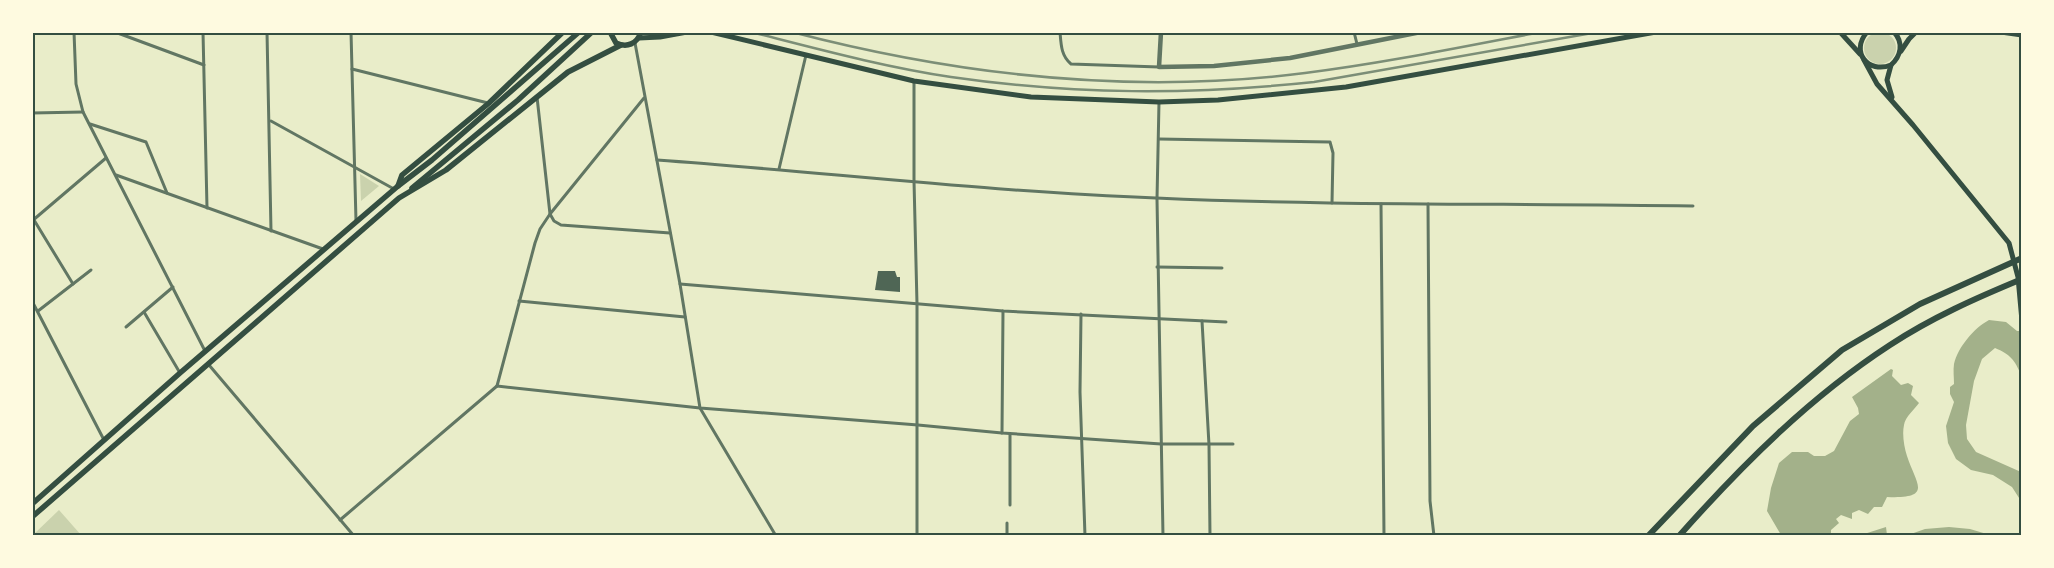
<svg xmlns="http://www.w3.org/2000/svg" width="2054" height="568" font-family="'Nunito Sans',sans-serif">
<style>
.green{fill:#cad2ad}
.water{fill:#a3b18a}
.building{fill:#4f6655}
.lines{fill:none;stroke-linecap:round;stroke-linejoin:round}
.minor{stroke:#617663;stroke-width:3}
.tertiary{stroke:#617663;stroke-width:4.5}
.secondary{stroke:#344e41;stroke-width:5}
.primary{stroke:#344e41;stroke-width:5.5}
.trunk{stroke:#344e41;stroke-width:5.5}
.motorway{stroke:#344e41;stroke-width:6}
.rail{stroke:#7c8e77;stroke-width:2.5}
.neatline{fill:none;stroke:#344e41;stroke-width:2}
</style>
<rect width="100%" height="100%" fill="#e9edc9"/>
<g class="green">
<circle cx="1880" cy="48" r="16"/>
<polygon points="360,174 379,186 361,201"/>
<polygon points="59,510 81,535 33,535"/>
</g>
<g class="water">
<path d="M1989,320L2006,322L2017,331H2021V375C2015,360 2010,354 1995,348L1982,359L1974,381L1966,425L1967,439L1976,452L2021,472V501L2012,487L1993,475L1971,470L1956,459L1948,443L1946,426L1954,402L1950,394V387L1954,384C1954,378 1953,370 1954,364C1958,347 1974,328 1989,320Z"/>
<path d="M1891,369L1893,370L1892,376L1901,385L1908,383L1913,386L1911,395L1919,403C1915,409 1905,417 1904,425C1902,434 1904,447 1907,456C1916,484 1934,499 1887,497L1882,507H1874L1868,514L1859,510L1852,513V519L1841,515L1836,519L1839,523L1831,530V535H1781L1767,511L1771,488L1779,463L1792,452H1808L1814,456H1825L1834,451L1850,421L1859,414L1858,408L1852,397Z"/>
<polygon points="1886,527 1887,535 1861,535"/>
<polygon points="1949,527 1970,529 1990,535 1908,535 1925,529"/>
</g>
<polygon class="building" points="878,271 895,271 897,277 900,277 900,292 875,290"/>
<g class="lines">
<g class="minor">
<polyline points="74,32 76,84 83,112 205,351"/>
<polyline points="115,32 204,65"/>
<polyline points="203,32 207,208"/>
<polyline points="267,32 271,231"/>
<polyline points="351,32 356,221"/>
<path d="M1060,32C1061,44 1061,56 1071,64L1159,67"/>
<polyline points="1354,32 1357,44"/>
<polyline points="635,43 680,284 700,408 776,536"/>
<polyline points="352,69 488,103"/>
<polyline points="914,81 914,181 917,304 917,536"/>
<polyline points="537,97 550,214 554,221 561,225 670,233"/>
<polyline points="1159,102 1157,199 1163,536"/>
<polyline points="32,113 83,112"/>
<polyline points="271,121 394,189"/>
<polyline points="90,124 146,142 167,193"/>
<polyline points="1159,139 1330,142 1333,153 1332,203"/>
<path d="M657,160C824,172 990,192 1156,198C1335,206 1514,203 1693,206"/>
<polyline points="779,169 806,55"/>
<polyline points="116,175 323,249"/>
<polyline points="1381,204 1384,536"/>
<polyline points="1428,204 1430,501 1434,536"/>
<polyline points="34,220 73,284"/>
<polyline points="32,221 106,158"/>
<polyline points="1157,267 1222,268"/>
<polyline points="680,284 1003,311 1226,322"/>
<polyline points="32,301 104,440"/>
<polyline points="519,301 685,317"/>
<polyline points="38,311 91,270"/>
<polyline points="144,312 180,373"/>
<polyline points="1081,314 1080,392 1085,536"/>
<polyline points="1202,321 1209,445 1210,536"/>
<polyline points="126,327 173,287"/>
<polyline points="209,365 354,536"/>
<polyline points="497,386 700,408 918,425 1002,433 1161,444 1233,444"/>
<polyline points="497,386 535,243 540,229 550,214 644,98"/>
<polyline points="1002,433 1003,311"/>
<polyline points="1010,505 1010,434"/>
<polyline points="340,520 497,386"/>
<polyline points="1007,536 1007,523"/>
</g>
<polyline class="tertiary" points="1161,32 1159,67 1214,66 1290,58 1421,32"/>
<g class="secondary">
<polyline points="711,32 914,81 1031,97 1159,102 1218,100 1346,87 1656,32"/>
<polyline points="1840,32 1860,54"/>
<path d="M1867,32C1850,52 1868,74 1891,65C1901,56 1904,43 1894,32"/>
<polyline points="2001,32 2022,35"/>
<polyline points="639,38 660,37 687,32"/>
<polyline points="1901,51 1909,39 1916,32"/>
<polyline points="1864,60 1877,84 1913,125 2009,243 2018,277 2022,321"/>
<polyline points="1891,65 1887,80 1892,97"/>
</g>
<g class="primary">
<polyline points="398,186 432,160 579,32"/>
<polyline points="412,188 518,100 592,32"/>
</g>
<g class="trunk">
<path d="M610,32L616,43C627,48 637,44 641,32"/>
<polyline points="32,504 180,373 398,186 402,175 489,103 563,32"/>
<polyline points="32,517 399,198 446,170 568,72 621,45"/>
</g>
<g class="motorway">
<polyline points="1648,536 1753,426 1842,350 1920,304 2022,258"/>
<path d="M1679,536C1742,465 1810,397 1890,345C1931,318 1976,298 2022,279"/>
</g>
<g class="rail">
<path d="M751,32C818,49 884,67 951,77C1075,95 1190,95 1314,82L1598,32"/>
<path d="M792,32C960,76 1132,95 1305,73C1384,63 1462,47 1541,32"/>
</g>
</g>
<rect width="2054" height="568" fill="none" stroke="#fefae0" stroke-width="68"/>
<rect x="34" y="34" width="1986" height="500" class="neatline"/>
</svg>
